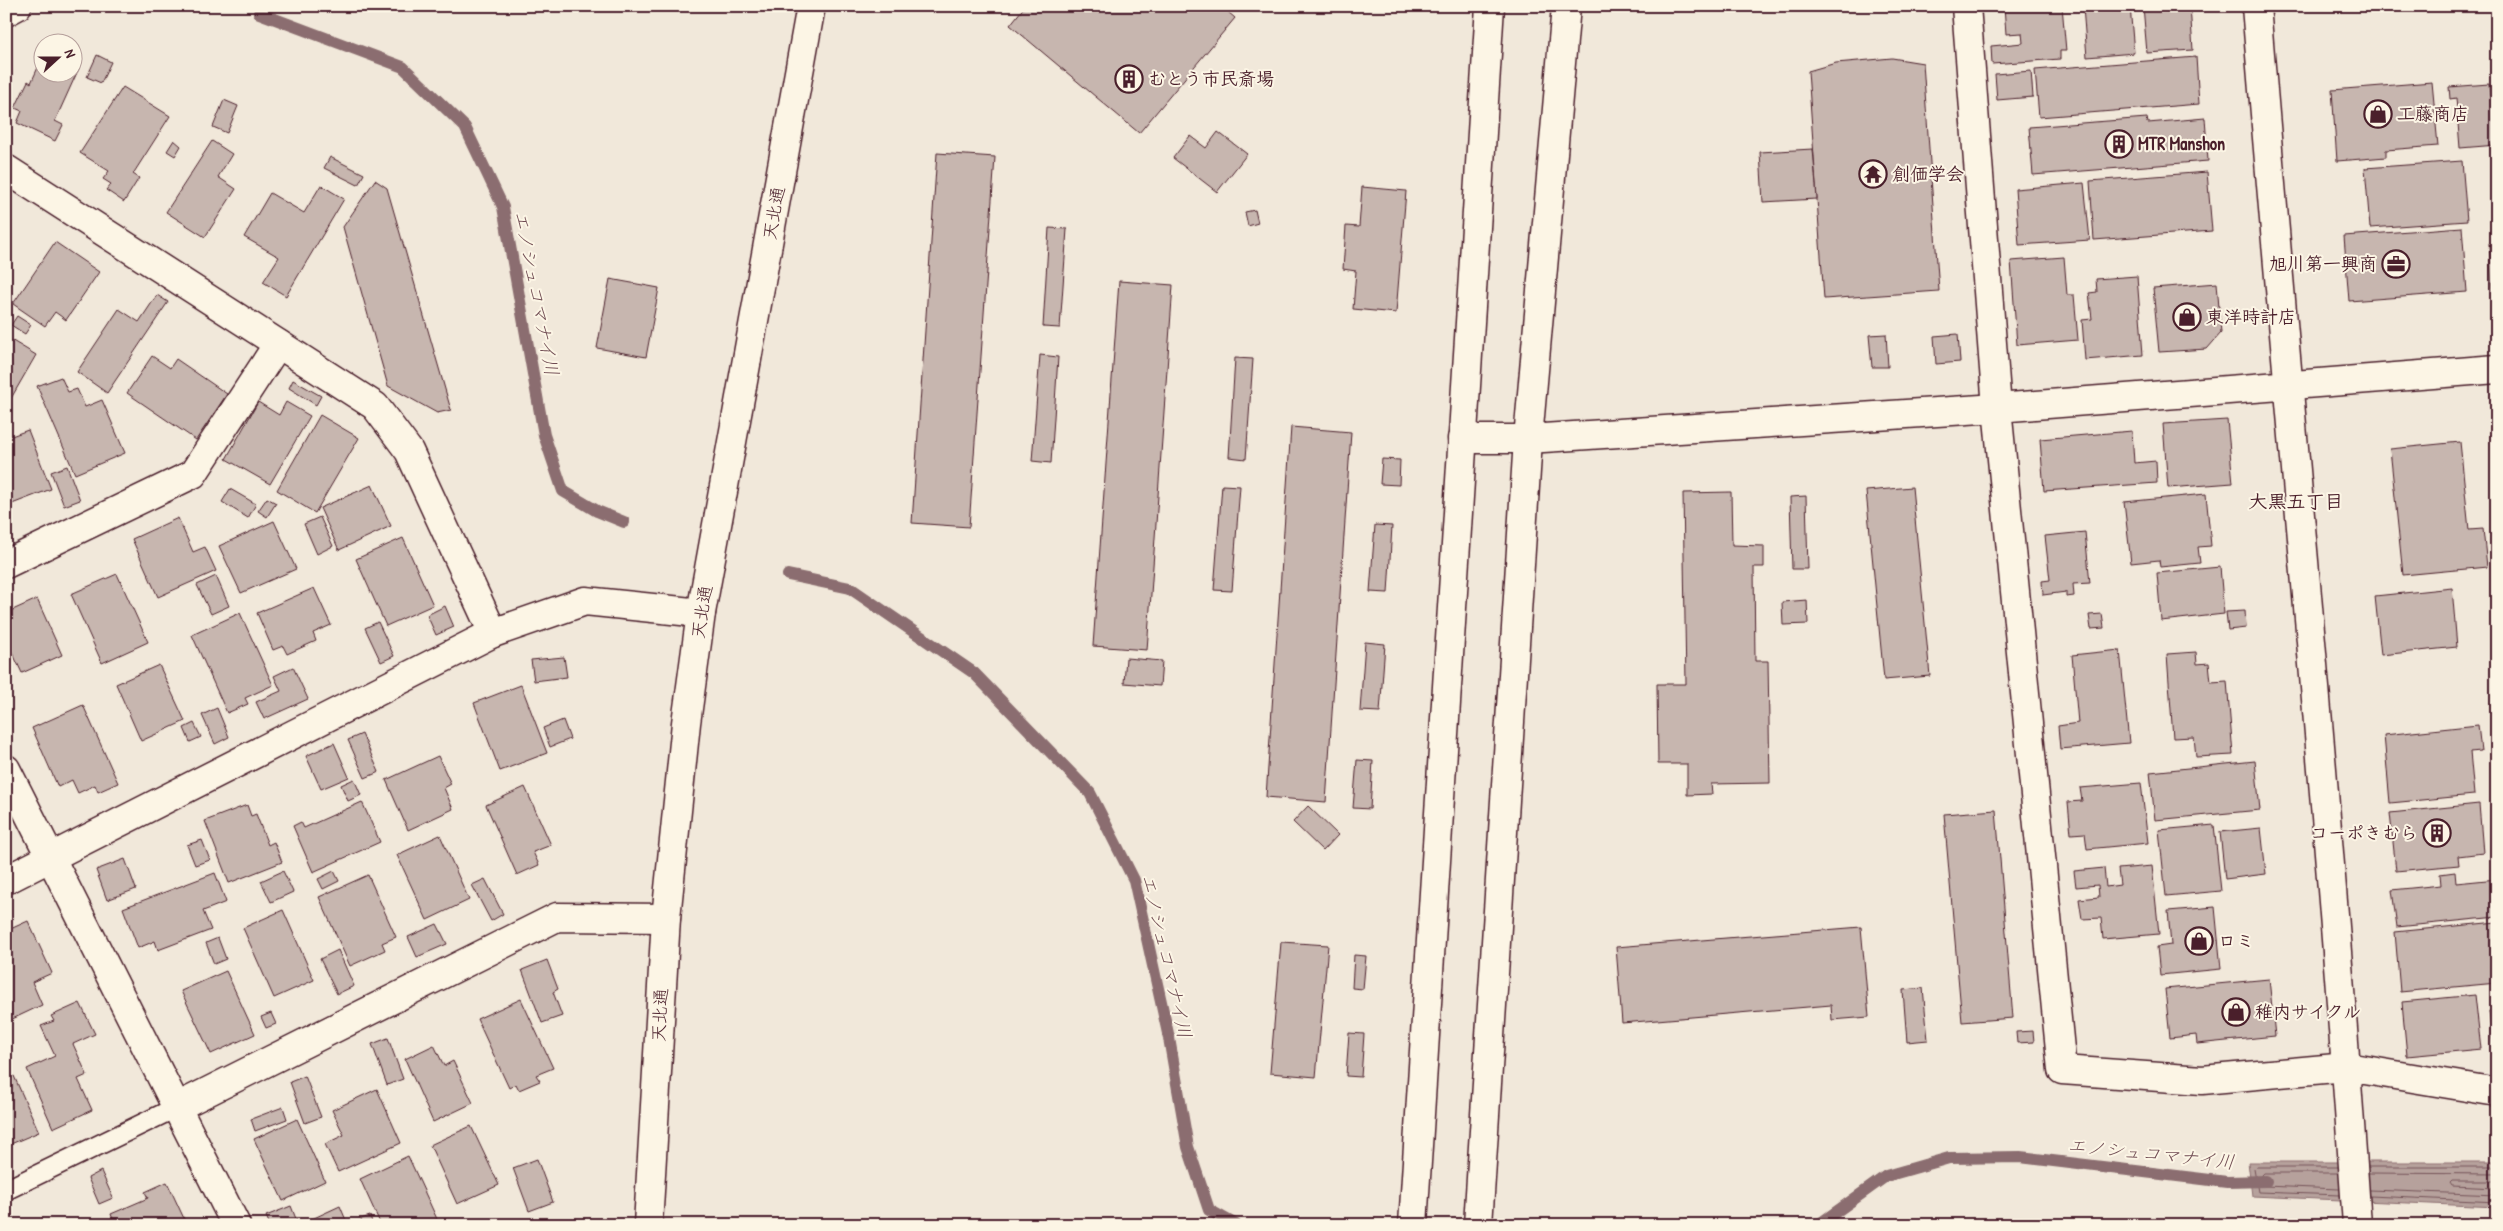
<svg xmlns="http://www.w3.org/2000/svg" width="2503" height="1231" font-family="'Patrick Hand','Klee One',sans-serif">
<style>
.water{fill:#b6a19c;stroke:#8b6d6f}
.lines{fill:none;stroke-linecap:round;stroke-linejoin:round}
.shore{stroke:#755358;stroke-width:1}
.stream{stroke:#8b6d6f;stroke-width:12}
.building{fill:#c7b6af;stroke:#4a1f2b}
.lane-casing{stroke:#4a1f2b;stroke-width:22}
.street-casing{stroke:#4a1f2b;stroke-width:31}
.secondary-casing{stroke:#4a1f2b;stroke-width:31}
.lane{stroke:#fcf5e5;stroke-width:19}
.street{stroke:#fcf5e5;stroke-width:28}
.secondary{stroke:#fcf5e5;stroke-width:28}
.labels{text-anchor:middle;stroke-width:4;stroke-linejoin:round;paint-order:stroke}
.poi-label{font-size:18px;font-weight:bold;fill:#4a1f2b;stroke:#fcf5e5;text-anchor:start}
.street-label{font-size:18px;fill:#4a1f2b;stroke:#fcf5e5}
.water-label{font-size:19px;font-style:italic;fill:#704c53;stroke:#fcf5e5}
.neighbourhood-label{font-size:19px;font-weight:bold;fill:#4a1f2b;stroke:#fcf5e5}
</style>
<rect width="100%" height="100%" fill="#f1e8da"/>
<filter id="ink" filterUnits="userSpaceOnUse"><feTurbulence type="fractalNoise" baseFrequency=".02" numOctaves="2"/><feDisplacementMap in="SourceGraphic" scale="10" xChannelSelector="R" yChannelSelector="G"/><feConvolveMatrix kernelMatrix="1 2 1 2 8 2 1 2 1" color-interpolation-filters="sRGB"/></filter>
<g filter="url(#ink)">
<polygon class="water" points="2248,1162 2497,1162 2497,1207 2252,1196"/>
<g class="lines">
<g class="shore">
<polyline points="2338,1167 2256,1167 2254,1169 2258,1192 2340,1195"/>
<polyline points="2368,1167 2497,1167"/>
<polyline points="2338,1173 2264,1173 2261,1176 2264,1186 2339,1189"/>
<polyline points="2368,1173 2497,1174"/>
<polyline points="2497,1181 2452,1181 2450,1183 2452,1186 2497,1188"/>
<polyline points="2370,1190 2497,1195"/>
<polyline points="2370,1196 2497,1202"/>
</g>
<g class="stream">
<polyline points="259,13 403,67 465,127 503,207 544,435 563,491 597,511 624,522"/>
<polyline points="788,575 850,588 974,673 1090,793 1134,880 1169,1038 1188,1147 1209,1210 1236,1225"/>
<polyline points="1818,1225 1886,1176 1949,1158 2020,1157 2227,1182 2266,1181"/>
</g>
</g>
<g class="building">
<polygon points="1025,6 1221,6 1235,18 1139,133 1010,25"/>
<polygon points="2004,6 2062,6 2066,51 2060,51 2060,59 1992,64 1991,46 2023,43 2022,33 2006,34"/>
<polygon points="2130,6 2134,53 2087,57 2083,7"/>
<polygon points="2143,6 2190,6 2193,50 2147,53"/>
<polygon points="97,55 111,62 101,83 87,77"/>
<polygon points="2196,57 2199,104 2039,117 2035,70"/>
<polygon points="1892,58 1923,63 1939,291 1824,299 1808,71 1836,63"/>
<polygon points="40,63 42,64 42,72 72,72 72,64 79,68 55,121 63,125 55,141 17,123 22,111 15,108 28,81 31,83"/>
<polygon points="2031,71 2033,97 1997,100 1995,74"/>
<polygon points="2432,82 2438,146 2386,150 2386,157 2337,161 2332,90"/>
<polygon points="2489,84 2490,96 2497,96 2497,145 2460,148 2456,98 2450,99 2449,87"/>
<polygon points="123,87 170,116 133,174 139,178 124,202 106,190 111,184 103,179 109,171 80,153"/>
<polygon points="224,100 238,106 227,133 213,127"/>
<polygon points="2147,118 2148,123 2205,118 2208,161 2033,175 2029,127"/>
<polygon points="1218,132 1247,154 1217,192 1173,158 1190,136 1206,148"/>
<polygon points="174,140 181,146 175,156 167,151"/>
<polygon points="212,141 232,154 218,177 236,189 205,237 166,212"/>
<polygon points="1813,149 1817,199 1763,202 1760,152"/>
<polygon points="937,153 995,157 969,527 912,523"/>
<polygon points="330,157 364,174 358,185 324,168"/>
<polygon points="2462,161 2467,221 2370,228 2365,168"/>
<polygon points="2207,172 2212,231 2094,240 2090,181"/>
<polygon points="375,180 387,188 451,410 437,413 388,386 343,227"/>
<polygon points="2084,183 2090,240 2019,245 2015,189"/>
<polygon points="321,185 344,199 286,296 263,282 279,257 244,237 270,193 304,213"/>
<polygon points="1362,187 1406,191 1396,313 1353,309 1356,271 1343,269 1346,226 1359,227"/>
<polygon points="1255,210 1258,223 1248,226 1245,212"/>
<polygon points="6,217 12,221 6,230"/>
<polygon points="2462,227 2467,292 2349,301 2344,236"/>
<polygon points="1049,228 1067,229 1060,328 1043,327"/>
<polygon points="55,242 99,272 66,320 55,312 45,326 13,304"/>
<polygon points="2489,243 2497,243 2497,309 2493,309"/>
<polygon points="2064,257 2067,295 2074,295 2078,340 2017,345 2011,261"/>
<polygon points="2137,276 2143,355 2085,360 2082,320 2092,319 2089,293 2097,292 2096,279"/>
<polygon points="610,279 659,288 646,357 597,348"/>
<polygon points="1119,281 1173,285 1147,650 1093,646"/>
<polygon points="2217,283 2221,333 2207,349 2159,352 2153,288"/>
<polygon points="157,295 168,302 107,393 77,372 119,309 139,322"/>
<polygon points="17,316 31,325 25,334 11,325"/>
<polygon points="1886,334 1888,367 1872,367 1869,335"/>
<polygon points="1958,334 1960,362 1936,364 1934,336"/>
<polygon points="6,337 36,355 6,407"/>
<polygon points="1040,355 1058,357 1051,463 1032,461"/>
<polygon points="152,356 170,368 176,359 227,394 196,440 127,393"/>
<polygon points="1235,358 1253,359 1246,459 1229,457"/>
<polygon points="61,377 68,392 77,389 85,407 102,400 125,453 75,474 37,386"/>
<polygon points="293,380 321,396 316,405 289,388"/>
<polygon points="258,402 279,415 286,402 310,416 270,484 226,459"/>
<polygon points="320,415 359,438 315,513 277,490"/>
<polygon points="2227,420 2233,483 2168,488 2163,424"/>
<polygon points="1291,427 1351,432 1326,802 1266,797"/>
<polygon points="28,430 51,489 12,504 10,499 6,500 6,438"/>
<polygon points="2132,431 2134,463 2156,461 2157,483 2044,491 2040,439"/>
<polygon points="2460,442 2469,530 2483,529 2487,567 2403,575 2390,449"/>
<polygon points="1382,459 1400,460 1399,485 1380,484"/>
<polygon points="67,466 80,500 64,506 51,472"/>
<polygon points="372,485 391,526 339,550 320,508"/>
<polygon points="1222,485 1240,486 1232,591 1214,590"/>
<polygon points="1912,487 1930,676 1884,680 1866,491"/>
<polygon points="230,489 256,504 248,518 222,502"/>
<polygon points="1731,492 1732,545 1764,546 1764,567 1754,567 1755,661 1768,661 1770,783 1711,784 1712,794 1687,795 1687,764 1658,764 1657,684 1686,684 1683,493"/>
<polygon points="2206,494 2211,546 2198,547 2200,563 2160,567 2159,560 2131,563 2124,502"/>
<polygon points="1806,496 1808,569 1792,569 1790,497"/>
<polygon points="267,498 276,503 267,517 258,511"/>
<polygon points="320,517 333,546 317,554 304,524"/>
<polygon points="178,518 193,552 205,547 216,571 158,597 132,539"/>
<polygon points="274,521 296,569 241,593 219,546"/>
<polygon points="1375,525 1392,526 1388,593 1370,592"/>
<polygon points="2085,532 2090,583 2073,584 2074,596 2066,597 2066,592 2043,595 2042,581 2050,580 2045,536"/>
<polygon points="403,538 433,605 386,626 356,559"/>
<polygon points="2220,567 2224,614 2161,621 2157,573"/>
<polygon points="117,574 148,642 102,663 71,594"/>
<polygon points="216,576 229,606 211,614 197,585"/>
<polygon points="314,588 331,625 313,633 316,641 287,654 283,646 273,650 257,613"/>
<polygon points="2452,588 2457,647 2381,655 2375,596"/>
<polygon points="37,599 62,655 22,673 6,639 6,613"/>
<polygon points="1807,600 1808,624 1783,625 1782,602"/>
<polygon points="445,606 454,627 436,635 427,615"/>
<polygon points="2245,611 2246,628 2228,630 2226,612"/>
<polygon points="240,613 273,685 245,698 248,704 227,713 192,635"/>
<polygon points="2102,614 2104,628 2091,629 2089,615"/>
<polygon points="378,622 394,656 381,662 365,628"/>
<polygon points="1365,642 1385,644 1380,712 1360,711"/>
<polygon points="2120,650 2129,743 2060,749 2058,726 2078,723 2072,655"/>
<polygon points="2196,652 2197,664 2209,663 2211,682 2227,681 2233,755 2196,757 2194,737 2173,738 2167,654"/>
<polygon points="564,657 567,677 534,681 531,660"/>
<polygon points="1126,658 1162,661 1160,686 1124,683"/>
<polygon points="159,665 185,721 141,741 116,684"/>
<polygon points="293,667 308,699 264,719 256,702 281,691 274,676"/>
<polygon points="521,685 547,753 500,771 474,703"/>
<polygon points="83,705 118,783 98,792 95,785 78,793 72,780 58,787 32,728"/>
<polygon points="217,708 229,737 215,744 202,715"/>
<polygon points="563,720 570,739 550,747 543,728"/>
<polygon points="194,723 201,737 190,742 184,728"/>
<polygon points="2478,725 2481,751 2470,752 2474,795 2390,803 2384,735"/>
<polygon points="362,734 379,772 365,778 348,740"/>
<polygon points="334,743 349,777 321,789 306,756"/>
<polygon points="438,756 451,784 444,788 453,809 408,830 386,780"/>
<polygon points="1357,760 1373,761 1370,809 1353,808"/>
<polygon points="2255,761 2260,810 2155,820 2150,772"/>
<polygon points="354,779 361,795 348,801 341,785"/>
<polygon points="2141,783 2148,843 2087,849 2085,833 2071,834 2068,802 2082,801 2080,788"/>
<polygon points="525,787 551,845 533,852 539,865 517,875 486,805"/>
<polygon points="362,802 380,842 313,872 293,826 301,822 304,828"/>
<polygon points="2479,804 2483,853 2458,856 2459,865 2396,871 2390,813"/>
<polygon points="247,805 251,816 256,814 268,845 274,842 282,862 229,883 205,821"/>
<polygon points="1308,806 1338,835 1323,851 1293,822"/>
<polygon points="1996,810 2013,1018 1962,1022 1944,814"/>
<polygon points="2214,825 2221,891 2166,896 2159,830"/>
<polygon points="2261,828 2266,874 2225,879 2220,832"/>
<polygon points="440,835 469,900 427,920 397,855"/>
<polygon points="202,840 210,860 195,865 187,845"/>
<polygon points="125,859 136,889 107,900 96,870"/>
<polygon points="2152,866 2159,934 2103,939 2101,918 2082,919 2079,899 2099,897 2098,885 2076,887 2074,871 2104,868 2106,887 2120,885 2118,869"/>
<polygon points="283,871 293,892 271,902 261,881"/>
<polygon points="334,871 339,881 323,889 318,879"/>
<polygon points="2455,872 2456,883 2497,879 2497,917 2397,927 2392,890 2441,885 2440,874"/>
<polygon points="215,873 226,902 203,911 211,930 158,950 155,941 138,948 123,908"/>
<polygon points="368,875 396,937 382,943 385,950 350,966 319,897"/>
<polygon points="485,879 503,914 491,921 472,885"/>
<polygon points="2215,907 2221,969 2160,975 2157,947 2171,945 2168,911"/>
<polygon points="283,910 314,980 274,998 243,928"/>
<polygon points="28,921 52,973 32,982 42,1005 6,1022 6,931"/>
<polygon points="2497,922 2497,983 2400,992 2395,932"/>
<polygon points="437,924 447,944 417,957 408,937"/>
<polygon points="1861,927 1869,1017 1832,1020 1831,1005 1622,1023 1616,947"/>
<polygon points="218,938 226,959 214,964 206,943"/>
<polygon points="1281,942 1328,945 1316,1077 1270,1073"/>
<polygon points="338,950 354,986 337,994 320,959"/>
<polygon points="1354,955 1366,956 1363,989 1352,988"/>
<polygon points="547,960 558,989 553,992 562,1016 542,1023 522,970"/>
<polygon points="226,971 255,1034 211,1054 181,991"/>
<polygon points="2269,979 2275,1036 2197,1044 2196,1035 2170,1038 2165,989"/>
<polygon points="1923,988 1928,1040 1907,1042 1903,990"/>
<polygon points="2475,995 2481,1049 2407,1056 2402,1002"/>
<polygon points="521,999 553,1068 536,1075 540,1081 519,1090 516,1084 509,1088 477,1019"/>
<polygon points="80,1003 95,1034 73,1044 87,1075 78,1079 92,1110 53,1128 27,1069 55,1056 41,1026 54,1021 51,1016"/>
<polygon points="2497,1010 2497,1071 2495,1071 2489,1011"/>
<polygon points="271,1013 276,1024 266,1028 261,1017"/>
<polygon points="2033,1031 2034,1042 2017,1043 2016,1032"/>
<polygon points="1349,1033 1364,1034 1361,1077 1346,1076"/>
<polygon points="388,1038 403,1079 387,1085 372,1044"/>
<polygon points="434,1045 444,1066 453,1061 473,1103 433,1122 405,1059"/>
<polygon points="14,1076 39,1132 6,1146 6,1080"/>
<polygon points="305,1076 321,1117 305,1123 290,1082"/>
<polygon points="377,1089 401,1143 338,1172 325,1144 344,1135 332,1110"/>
<polygon points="283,1107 287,1119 255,1131 251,1119"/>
<polygon points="297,1119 325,1181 283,1201 254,1139"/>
<polygon points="471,1126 499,1185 457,1204 430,1145"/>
<polygon points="408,1156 437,1219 425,1225 381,1225 360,1179"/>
<polygon points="537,1159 553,1202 529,1211 513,1168"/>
<polygon points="101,1171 113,1198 99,1204 88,1178"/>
<polygon points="167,1182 187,1225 115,1225 111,1214 148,1198 145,1192"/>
<polygon points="291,1206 298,1224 270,1225 266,1216"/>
<polygon points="340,1206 348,1225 299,1225"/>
<polygon points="370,1216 373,1225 363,1225 361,1219"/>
</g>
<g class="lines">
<g class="lane-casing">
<polyline id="lane" points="6,1190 177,1107"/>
</g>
<g class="street-casing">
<g id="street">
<polyline points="1966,6 1997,408 2062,1070 2202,1080 2347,1067 2497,1092"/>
<polyline points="6,169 375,406 409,451 493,633 6,880"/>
<polyline points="1462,439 1528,439 1997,408 2497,369"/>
<polyline points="6,564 193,474 278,344"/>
<polyline points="493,633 585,601 701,613"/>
<polyline points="6,769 236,1225"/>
<polyline points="177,1107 557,917 666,918"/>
</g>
</g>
<g class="secondary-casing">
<g id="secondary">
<path d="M2256,6C2289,412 2330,818 2357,1225"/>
<polyline points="6,12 17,6"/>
<polyline points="648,1225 666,918 686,723 701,613 811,6"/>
<polyline points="1413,1225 1490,6"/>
<polyline points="1478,1225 1528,439 1566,6"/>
</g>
</g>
<use href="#lane" class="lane"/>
<use href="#street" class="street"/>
<use href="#secondary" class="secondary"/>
</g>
</g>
<defs>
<g id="building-ring" transform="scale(1.4375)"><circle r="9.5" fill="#fcf5e5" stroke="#4a1f2b" stroke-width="1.5"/><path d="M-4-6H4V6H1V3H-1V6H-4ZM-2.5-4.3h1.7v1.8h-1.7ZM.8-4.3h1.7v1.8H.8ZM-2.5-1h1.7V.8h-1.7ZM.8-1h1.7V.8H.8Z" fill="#4a1f2b"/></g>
<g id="shop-ring" transform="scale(1.4375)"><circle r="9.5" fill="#fcf5e5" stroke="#4a1f2b" stroke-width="1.5"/><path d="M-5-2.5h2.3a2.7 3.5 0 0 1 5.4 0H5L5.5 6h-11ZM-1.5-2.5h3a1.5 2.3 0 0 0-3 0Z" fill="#4a1f2b"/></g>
<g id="temple-ring" transform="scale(1.4375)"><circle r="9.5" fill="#fcf5e5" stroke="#4a1f2b" stroke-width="1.5"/><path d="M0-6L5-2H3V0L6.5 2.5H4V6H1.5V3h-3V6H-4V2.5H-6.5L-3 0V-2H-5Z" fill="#4a1f2b"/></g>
<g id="office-ring" transform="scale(1.4375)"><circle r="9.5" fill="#fcf5e5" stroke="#4a1f2b" stroke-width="1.5"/><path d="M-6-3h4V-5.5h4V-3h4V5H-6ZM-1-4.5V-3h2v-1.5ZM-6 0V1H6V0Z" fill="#4a1f2b"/></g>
</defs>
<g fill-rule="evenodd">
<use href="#building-ring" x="1129" y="79"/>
<use href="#shop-ring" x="2378" y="114"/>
<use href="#building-ring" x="2119" y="144"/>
<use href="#temple-ring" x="1873" y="174"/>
<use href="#office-ring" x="2396" y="264"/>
<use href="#shop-ring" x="2187" y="317"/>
<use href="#building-ring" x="2437" y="833"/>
<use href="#shop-ring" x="2199" y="941"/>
<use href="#shop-ring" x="2236" y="1012"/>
</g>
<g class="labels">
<g class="poi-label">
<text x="1148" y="85">むとう市民斎場</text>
<text x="2397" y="120">工藤商店</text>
<text x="2138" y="150">MTR Manshon</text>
<text x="1892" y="180">創価学会</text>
<text x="2377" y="270" text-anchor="end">旭川第一興商</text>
<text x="2206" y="323">東洋時計店</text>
<text x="2418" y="839" text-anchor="end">コーポきむら</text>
<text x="2218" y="947">ロミ</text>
<text x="2255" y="1018">稚内サイクル</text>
</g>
<g class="street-label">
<text transform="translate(774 213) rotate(-80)" y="6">天北通</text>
<text transform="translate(702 612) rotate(-81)" y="6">天北通</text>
<text transform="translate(660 1015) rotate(-87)" y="6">天北通</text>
</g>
<g class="water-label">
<text transform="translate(537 293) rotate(79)" y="7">エノシュコマナイ川</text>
<text transform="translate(1167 956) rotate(77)" y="7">エノシュコマナイ川</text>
<text transform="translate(2151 1153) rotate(6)" y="7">エノシュコマナイ川</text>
</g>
<g class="neighbourhood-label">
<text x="2296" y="508">大黒五丁目</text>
</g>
</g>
<rect width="2503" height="1231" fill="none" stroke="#fcf5e5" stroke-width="25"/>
<rect x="12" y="12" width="2478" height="1206" fill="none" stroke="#4a1f2b" stroke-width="2" filter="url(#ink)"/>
<g transform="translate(58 58) rotate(69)"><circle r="24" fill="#fcf5e5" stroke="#b59f9b"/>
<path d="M0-4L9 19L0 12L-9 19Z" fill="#4a1f2b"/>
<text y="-8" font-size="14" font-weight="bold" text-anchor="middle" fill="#4a1f2b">N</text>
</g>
</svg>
